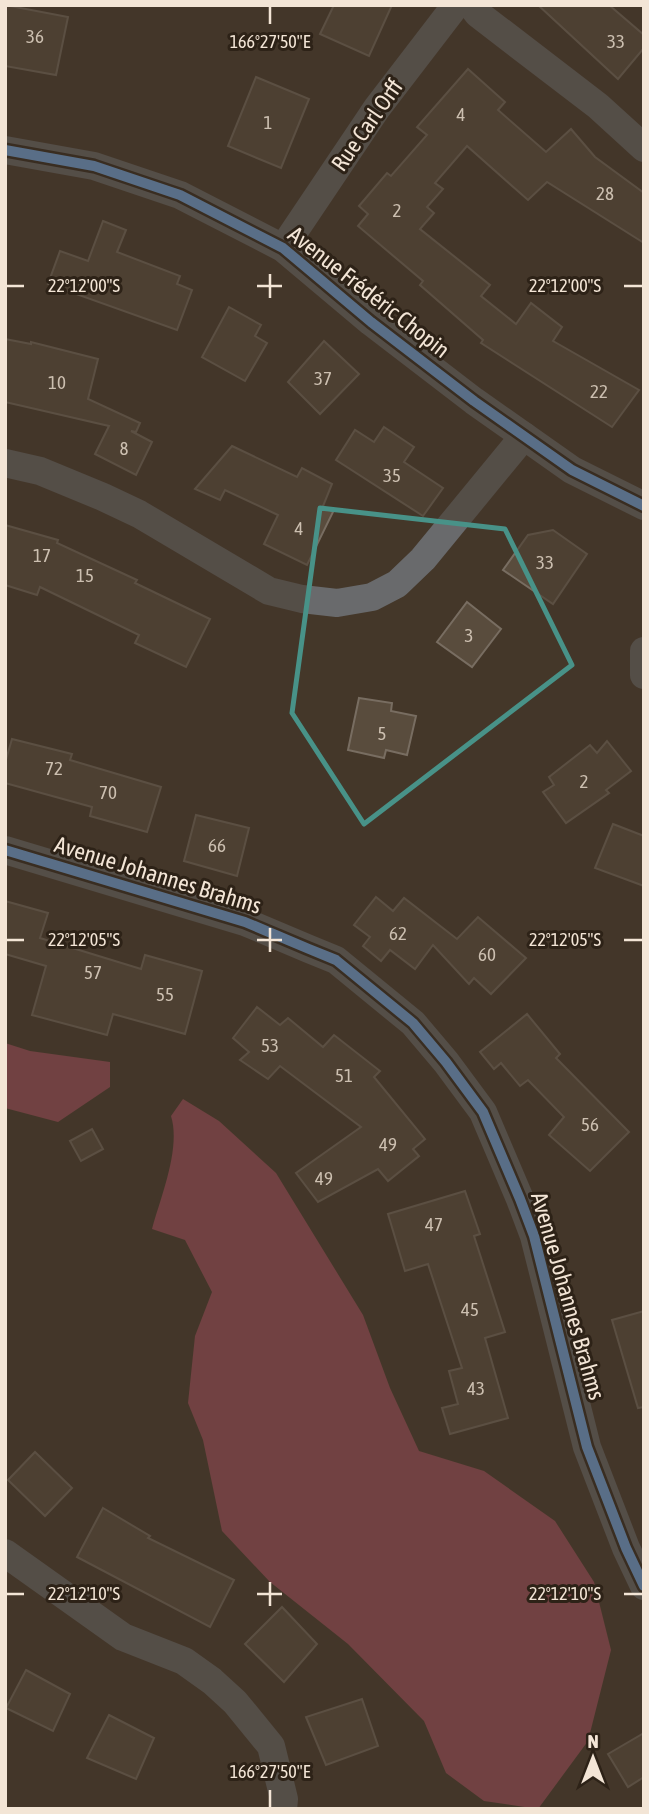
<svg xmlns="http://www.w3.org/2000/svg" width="649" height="1814" font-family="'Asap Condensed',sans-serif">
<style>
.forest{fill:#a84f5f}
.building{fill:#594c3d;stroke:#786d61;stroke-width:2}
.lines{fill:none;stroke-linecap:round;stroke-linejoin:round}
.minor{stroke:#696a6c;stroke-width:28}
.cycleway-casing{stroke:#2d2217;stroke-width:15}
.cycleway{stroke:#73b2f8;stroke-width:10}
.marked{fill:none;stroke:#489288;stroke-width:5;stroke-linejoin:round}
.ticks{fill:none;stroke:#f3e5d6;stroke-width:2.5}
.labels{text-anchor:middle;stroke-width:6;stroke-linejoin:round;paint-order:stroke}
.number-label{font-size:19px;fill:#ccbfb0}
.street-label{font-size:23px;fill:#f3e5d6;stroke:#2d2217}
.ticks-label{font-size:18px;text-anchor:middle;fill:#f3e5d6;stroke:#2d2217;stroke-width:6;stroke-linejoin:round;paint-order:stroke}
</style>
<rect width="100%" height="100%" fill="#443729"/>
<g class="forest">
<polygon points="5,1043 30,1051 110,1062 110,1087 58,1122 5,1108"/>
<path d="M183,1099L219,1121L276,1173L363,1315L390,1388L419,1451L484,1471L555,1521L594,1582L611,1650L588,1741L538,1809L484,1801L446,1773L424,1721L348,1644L270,1582L222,1531L203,1440L188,1403L195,1336L212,1292L185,1240L152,1229C161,1196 181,1148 171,1116Z"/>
</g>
<g class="building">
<polygon points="5,5 68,17 56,75 5,66"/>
<polygon points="334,5 392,5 369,56 320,34"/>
<polygon points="538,5 609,5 644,35 644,48 618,79"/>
<polygon points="468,69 505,102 498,110 546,152 571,129 595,157 644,193 644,243 547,182 528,200 467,146 435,183 443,189 427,207 434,213 420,229 490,285 481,296 516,324 531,303 562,327 553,341 639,390 612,427 481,343 483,340 420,285 423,281 358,226 368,214 359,206 387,173 391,176 427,135 417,127"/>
<polygon points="256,77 309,99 281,168 228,146"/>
<polygon points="103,221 126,230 117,252 180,276 177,284 192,290 177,330 48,284 60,251 88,261"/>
<polygon points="229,307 261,325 255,336 267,343 245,381 202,357"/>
<polygon points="5,339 31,344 31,342 98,359 88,399 140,423 136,432 131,431 152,442 136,475 95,454 109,426 5,402"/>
<polygon points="324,341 359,374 320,414 288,382"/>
<polygon points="384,427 414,447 404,462 443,488 423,516 336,460 355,430 374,442"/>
<polygon points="232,446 297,477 302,468 332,484 323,506 333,512 307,565 264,544 278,515 225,490 220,500 195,489"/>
<polygon points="5,525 58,540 57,543 137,580 135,583 210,619 186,667 135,643 139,635 40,587 37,595 5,585"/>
<polygon points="553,530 587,554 553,604 503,570 528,535"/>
<polygon points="467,602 501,629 472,667 437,642"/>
<polygon points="359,698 392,703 391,711 416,716 407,755 386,750 384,758 348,750"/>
<polygon points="12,739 72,754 70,760 161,787 147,832 90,816 92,807 5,783 5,763"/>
<polygon points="607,741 631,771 606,790 609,793 566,823 543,792 554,785 549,777 590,745 597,753"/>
<polygon points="196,815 249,828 237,876 184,861"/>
<polygon points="613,824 644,836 644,886 595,868"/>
<polygon points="376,897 393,911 404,898 457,939 478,917 526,958 491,994 474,978 469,984 433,945 415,969 390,950 381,961 363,946 370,937 354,925"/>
<polygon points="5,901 48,913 40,938 141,969 145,955 202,971 185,1034 113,1014 107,1035 32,1015 46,966 5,954"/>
<polygon points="257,1007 280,1025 288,1018 323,1047 334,1035 380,1071 374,1077 425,1139 413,1149 419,1156 388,1181 378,1169 318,1202 296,1173 361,1127 280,1066 268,1079 240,1060 249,1052 233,1038"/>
<polygon points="527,1014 560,1054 556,1058 629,1132 590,1171 549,1135 564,1117 528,1080 520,1086 501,1063 494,1069 480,1052"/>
<polygon points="92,1129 103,1149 81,1161 70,1141"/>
<polygon points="465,1191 480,1234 474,1236 505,1332 485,1338 508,1418 450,1434 442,1408 458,1404 449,1371 462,1368 428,1264 405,1271 388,1214"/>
<polygon points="644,1311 644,1407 638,1408 612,1320"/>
<polygon points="35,1452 72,1488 45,1516 8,1480"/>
<polygon points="103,1508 150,1536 148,1538 234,1580 210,1627 77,1557"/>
<polygon points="282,1607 317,1644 284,1682 245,1644"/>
<polygon points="26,1670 70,1694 53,1731 6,1708"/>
<polygon points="362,1699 378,1746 326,1765 306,1717"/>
<polygon points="109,1715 154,1738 136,1779 87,1758"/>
<polygon points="644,1733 644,1777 628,1787 608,1754"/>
</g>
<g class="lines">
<g class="minor">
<polyline points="471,5 478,14 598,106 644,148"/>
<polyline points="5,150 94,166 180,195 283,248 371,322 474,401 572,470 644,506"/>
<polyline points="283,248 377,108 456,5"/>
<polyline points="5,463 40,471 103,497 139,514 269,591 302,599 337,603 372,597 397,584 423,559 524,436"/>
<polyline points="644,651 644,675"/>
<polyline points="5,850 245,922 309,949 336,960 413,1023 446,1062 483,1112 520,1199 534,1236 587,1447 626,1548 644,1586"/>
<polyline points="5,1553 123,1637 184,1661 212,1681 235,1702 271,1746 284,1799 283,1809"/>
</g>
<g class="cycleway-casing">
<g id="cycleway">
<polyline points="5,150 94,166 180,195 283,248 371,322 474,401 572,470 644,506"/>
<polyline points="5,850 245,922 309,949 336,960 413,1023 446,1062 483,1112 520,1199 534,1236 587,1447 626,1548 644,1586"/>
</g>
</g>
<use href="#cycleway" class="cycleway"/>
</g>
<path d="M0 0H649V1814H0ZM320,508L505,529L572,665L364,824L292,713Z" fill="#443729" fill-opacity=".55" fill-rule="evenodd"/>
<path class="marked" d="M320,508L505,529L572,665L364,824L292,713Z"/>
<path class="ticks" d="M270,7V24M270,274V298M7,286H24M257,286H282M624,286H642M270,928V952M7,940H24M257,940H282M624,940H642M270,1582V1606M7,1594H24M257,1594H282M624,1594H642M270,1790V1807"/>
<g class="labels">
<g class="number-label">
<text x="35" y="43">36</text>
<text x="616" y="48">33</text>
<text x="461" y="121">4</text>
<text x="268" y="129">1</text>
<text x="605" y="200">28</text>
<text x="397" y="217">2</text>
<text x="323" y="385">37</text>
<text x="57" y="389">10</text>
<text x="599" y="398">22</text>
<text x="124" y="455">8</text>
<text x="392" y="482">35</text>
<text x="299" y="535">4</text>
<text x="42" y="562">17</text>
<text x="545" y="569">33</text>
<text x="85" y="582">15</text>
<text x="469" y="642">3</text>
<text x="382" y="740">5</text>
<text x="54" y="775">72</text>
<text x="584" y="788">2</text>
<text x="108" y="799">70</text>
<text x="217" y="852">66</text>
<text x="398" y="940">62</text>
<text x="487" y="961">60</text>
<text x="93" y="979">57</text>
<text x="165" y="1001">55</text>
<text x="270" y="1052">53</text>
<text x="344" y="1082">51</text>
<text x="590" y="1131">56</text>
<text x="388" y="1151">49</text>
<text x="324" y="1185">49</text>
<text x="434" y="1231">47</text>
<text x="470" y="1316">45</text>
<text x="476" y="1395">43</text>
</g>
<g class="street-label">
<text transform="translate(367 125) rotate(-55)" y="8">Rue Carl Orff</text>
<text transform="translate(369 292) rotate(38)" y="8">Avenue Frédéric Chopin</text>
<text transform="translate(158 875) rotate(17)" y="8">Avenue Johannes Brahms</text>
<text transform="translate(568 1296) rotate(74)" y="8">Avenue Johannes Brahms</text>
</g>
</g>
<g class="ticks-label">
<text x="270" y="48">166°27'50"E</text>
<text x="84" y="292">22°12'00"S</text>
<text x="565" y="292">22°12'00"S</text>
<text x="84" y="946">22°12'05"S</text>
<text x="565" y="946">22°12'05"S</text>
<text x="84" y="1600">22°12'10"S</text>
<text x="565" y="1600">22°12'10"S</text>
<text x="270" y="1778">166°27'50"E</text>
</g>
<rect width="649" height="1814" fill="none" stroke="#f3e5d6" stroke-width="14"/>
<g transform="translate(593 1758)" stroke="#2d2217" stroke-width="5" paint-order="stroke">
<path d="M0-5L12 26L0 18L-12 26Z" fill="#f3e5d6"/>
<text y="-10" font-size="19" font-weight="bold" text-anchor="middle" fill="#f3e5d6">N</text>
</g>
</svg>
